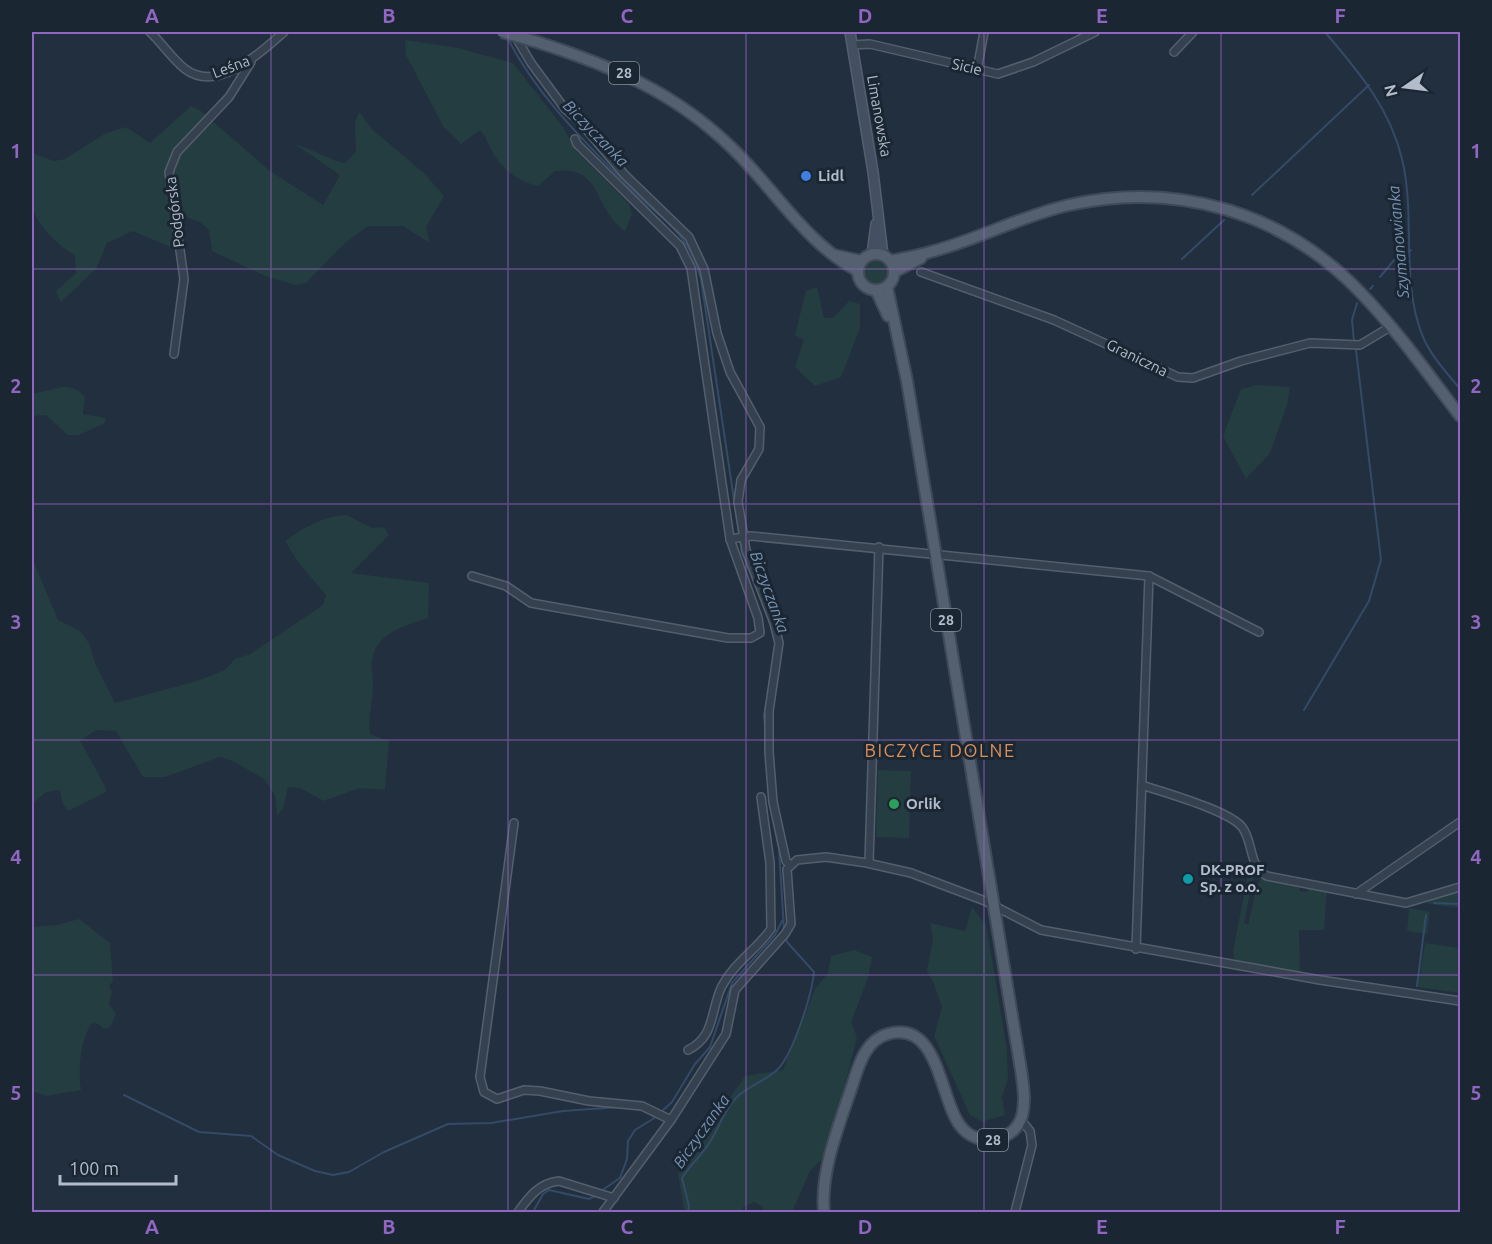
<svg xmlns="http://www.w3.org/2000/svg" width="1492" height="1244" font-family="Ubuntu,sans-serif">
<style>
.green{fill:#243d40}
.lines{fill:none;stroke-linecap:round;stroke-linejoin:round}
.stream{stroke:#344a67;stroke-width:2}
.minor-casing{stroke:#545f6d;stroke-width:10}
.secondary-casing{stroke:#545f6d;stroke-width:12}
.primary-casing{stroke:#3f4a58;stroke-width:14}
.minor{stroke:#36414f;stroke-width:7}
.secondary{stroke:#445062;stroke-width:9}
.primary{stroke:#54606f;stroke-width:10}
.primary-bridge-casing{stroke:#3f4a58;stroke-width:14;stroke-linecap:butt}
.primary-bridge{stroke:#54606f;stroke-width:10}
.grid{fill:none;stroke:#9166c3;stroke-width:1.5;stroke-opacity:0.55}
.shop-dot{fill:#3f7fe0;stroke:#1b2633;stroke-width:2}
.leisure-dot{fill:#2e9e5b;stroke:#1b2633;stroke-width:2}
.culture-dot{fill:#0f9aa8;stroke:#1b2633;stroke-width:2}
.labels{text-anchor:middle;stroke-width:6;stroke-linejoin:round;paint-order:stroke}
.shield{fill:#1b2633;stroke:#858f9d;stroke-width:1.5}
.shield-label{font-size:14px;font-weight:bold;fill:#b2bcca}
.street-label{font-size:15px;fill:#b2bcca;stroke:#1b2633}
.poi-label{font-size:15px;font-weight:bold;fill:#b2bcca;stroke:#1b2633;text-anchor:start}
.water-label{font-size:16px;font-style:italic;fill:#7792b3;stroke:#1b2633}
.quarter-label{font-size:18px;letter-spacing:1.5px;fill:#dc905a;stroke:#1b2633}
.neatline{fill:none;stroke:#9166c3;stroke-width:2}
.grid-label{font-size:20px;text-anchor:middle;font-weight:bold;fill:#9166c3}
</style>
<rect width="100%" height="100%" fill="#222f3f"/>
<g class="green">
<path d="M405,40L458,48L513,63L563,127L577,152L629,204L632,214L625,231C593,209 603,165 555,171L538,186C518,181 502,170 492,151C487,143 486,137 480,130L461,144L443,126L406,55Z"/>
<path d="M191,106L201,111L270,171L323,205L340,175L295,144C306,147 339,163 345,163L356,151L355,122L359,112L374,131L425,174L444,196L426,227L430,243L403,226H368L345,243L306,283L296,285L265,276L212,251L209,230L200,222L180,215L170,247L133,231L107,243L96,269L61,302L56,291L76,273L75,255C67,251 62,247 56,241C22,209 32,196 32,153L54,161L65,159L106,133L126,127L150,143Z"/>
<circle cx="876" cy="272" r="12"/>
<polygon points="817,287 824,318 833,318 849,301 860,304 860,328 841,377 815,386 795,367 804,340 795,335 806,291"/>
<polygon points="1257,385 1290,387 1287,405 1270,453 1246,479 1223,436 1241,389"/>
<path d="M62,387C72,387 78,389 85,397L83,414L106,418L105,423L79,435H68L46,415L32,416V394Z"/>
<path d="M347,515L372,528L384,527L389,535L351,573L429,583L428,618C406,625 376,633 372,660C371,669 373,679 373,688C372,704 368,718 370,734L389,741L385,790L359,788L324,801L300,788L288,787L283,808L277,816L275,795L264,779L233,761L220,757L165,777H143L116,731L96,730L80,741L105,786L106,792L68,811L62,802L60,790L46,792L32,804V558L58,620L80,631L89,643L95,663L115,703L197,681L225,670L235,659L250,654L323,605L326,595L298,562L285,541C304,527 323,516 347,515Z"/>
<polygon points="878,770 911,771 909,838 876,837"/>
<polygon points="1249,869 1255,870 1244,923 1248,925 1257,885 1263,877 1300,886 1299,891 1307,892 1308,887 1327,891 1324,930 1299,930 1300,972 1239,963 1234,958 1233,951"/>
<polygon points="1460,889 1460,908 1429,904 1427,902"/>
<polygon points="972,907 986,925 992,959 1007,1050 1008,1080 1002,1096 1005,1115 982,1122 970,1115 934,1036 942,1007 934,984 927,971 933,939 930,923 965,931"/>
<polygon points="1409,908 1430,912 1427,934 1407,931"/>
<path d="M79,919L110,943L113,981L109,986L112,991L109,1004L116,1014L110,1027L104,1029L98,1024L92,1023C80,1039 78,1071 81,1090L46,1096L32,1091V927L57,925Z"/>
<polygon points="1425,943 1460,948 1460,993 1418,987"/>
<polygon points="854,950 872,957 868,978 851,1022 857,1037 842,1097 821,1160 810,1171 792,1212 763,1212 763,1207 754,1202 743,1207 743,1212 682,1212 684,1209 678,1174 745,1076 783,1070 815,989 828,973 831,956"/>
</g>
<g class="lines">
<g class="stream">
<path d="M1325,32C1358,71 1390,108 1402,159C1416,216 1400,282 1423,337C1431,356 1447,373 1460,389"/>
<path d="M508,39C538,97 584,141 629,187C663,222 687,229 701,279L742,553L771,624"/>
<polyline points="1252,195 1369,85"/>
<polyline points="1182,259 1224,220"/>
<polyline points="1380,277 1396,258 1411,250"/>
<polyline points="1370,289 1373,286"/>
<polyline points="1354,341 1352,320 1357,303"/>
<polyline points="1304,710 1369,601 1381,560 1356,350"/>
<polyline points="766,742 764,715 769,691"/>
<polyline points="772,813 779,849 784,930"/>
<polyline points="1434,903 1460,904"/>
<polyline points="1417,986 1426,915"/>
<polyline points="124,1095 199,1132 251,1136 278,1155 315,1171 333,1175 349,1172 384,1152 448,1124 491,1123 563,1111 619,1107"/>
<polyline points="628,1108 642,1110 656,1117"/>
<polyline points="660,1113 672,1102 695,1064 710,1047 732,983 775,935 782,921"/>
<polyline points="601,1191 620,1178 627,1159 628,1141 635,1130 656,1117"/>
<polyline points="533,1212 543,1194 549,1190 589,1199 597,1195"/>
<path d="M688,1212L689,1206L682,1178C690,1165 702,1155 710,1142C719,1128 724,1110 736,1098C748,1086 765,1081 777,1070C793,1055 812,994 814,972L787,942L785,935"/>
</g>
<g class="minor-casing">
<g id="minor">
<path d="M150,32C162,43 172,59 185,69C218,94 261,52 284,32"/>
<polyline points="514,34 531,63 565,109 580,122 624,174 689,237 704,269 717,333 730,372 760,427 759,449 741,480 738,502 746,550 774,623 779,643 769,711 769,752 773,802 786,861 790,865"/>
<polyline points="852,45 870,44 998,74 1033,62 1095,32"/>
<polyline points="1174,52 1193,32"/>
<polyline points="977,70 984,32"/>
<polyline points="921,272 1054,320 1178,377 1193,378 1241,361 1310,343 1360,345 1390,327"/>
<polyline points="174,354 184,279 169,172 177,152 229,97 251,62"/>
<polyline points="730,539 751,536 1149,576 1259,632"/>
<polyline points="472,576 506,586 531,603 728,638 751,638 760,633 758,618 730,539 691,268 680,246 577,144 575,139"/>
<path d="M1142,785C1165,793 1228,810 1242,827C1254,843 1248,866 1267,876L1406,903L1460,887"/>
<polyline points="514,823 480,1077 484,1092 497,1099 524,1090 540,1091 589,1101 642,1106 671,1120"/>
<polyline points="869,863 879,547"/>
<polyline points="1356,894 1460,822"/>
<polyline points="1136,949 1149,576"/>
<path d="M688,1050C716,1036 710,1010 722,986C734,963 757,949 771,929L770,863L761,797"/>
<path d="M518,1212C529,1197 539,1183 559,1181L614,1198"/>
<polyline points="603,1212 671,1120 726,1034 735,990 785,934 791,924 787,869 797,860 826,857 867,863 911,873 985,901 1041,930 1320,980 1460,1001"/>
<polyline points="1015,1212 1032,1145 1030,1131 1021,1120"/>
</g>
</g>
<g class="secondary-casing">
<g id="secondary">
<polyline points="850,32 873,172 883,255"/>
<polyline points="872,254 876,224"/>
</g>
</g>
<g class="primary-casing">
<g id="primary">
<path d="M537,42C612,66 674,92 731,147C774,188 805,243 858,271"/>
<circle cx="876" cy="272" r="18"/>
<polyline points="834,255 862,261"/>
<path d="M890,261C904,258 917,256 930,252C977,240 1021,216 1069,205C1177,181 1283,212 1360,292C1397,330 1428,374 1460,416"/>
<polyline points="894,272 921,258"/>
<polyline points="876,290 888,316"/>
<path d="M824,1212C820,1170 840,1123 853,1083C859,1064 866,1040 888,1034C941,1019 939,1104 963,1129C981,1148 1015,1141 1022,1116C1026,1101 1023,1085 1021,1070L907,381L887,287"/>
</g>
</g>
<use href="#minor" class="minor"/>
<use href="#secondary" class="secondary"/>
<use href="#primary" class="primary"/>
<g class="primary-bridge-casing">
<polyline id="primary-bridge" points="502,32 537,42"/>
</g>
<use href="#primary-bridge" class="primary-bridge"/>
</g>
<path class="grid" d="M271,32V1212M508,32V1212M746,32V1212M984,32V1212M1221,32V1212M32,269H1460M32,504H1460M32,740H1460M32,975H1460"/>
<circle class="shop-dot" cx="806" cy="176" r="6"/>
<circle class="leisure-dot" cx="894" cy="804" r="6"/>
<circle class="culture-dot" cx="1188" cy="879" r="6"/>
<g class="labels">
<g class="shield">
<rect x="609" y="62" width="30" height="22" rx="4.5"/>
<rect x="931" y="609" width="30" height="22" rx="4.5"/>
<rect x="978" y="1129" width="30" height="22" rx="4.5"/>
</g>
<g class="shield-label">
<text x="624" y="78">28</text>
<text x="946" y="625">28</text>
<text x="993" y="1145">28</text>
</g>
<g class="street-label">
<text transform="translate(231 67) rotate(-21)" y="5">Leśna</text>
<text transform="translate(967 67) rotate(13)" y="5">Sicie</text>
<text transform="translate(879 116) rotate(80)" y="5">Limanowska</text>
<text transform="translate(175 212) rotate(-97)" y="5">Podgórska</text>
<text transform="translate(1137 358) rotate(26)" y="5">Graniczna</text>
</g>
<g class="poi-label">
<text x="818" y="181">Lidl</text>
<text x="906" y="809">Orlik</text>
<text x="1200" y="875">DK-PROF<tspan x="1200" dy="17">Sp. z o.o.</tspan></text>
</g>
<g class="water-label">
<text transform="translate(596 133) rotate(46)" y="6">Biczyczanka</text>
<text transform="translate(1398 242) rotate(-95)" y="6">Szymanowianka</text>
<text transform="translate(770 592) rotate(70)" y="6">Biczyczanka</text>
<text transform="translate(701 1131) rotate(-55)" y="6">Biczyczanka</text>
</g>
<g class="quarter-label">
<text x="940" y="757">BICZYCE DOLNE</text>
</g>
</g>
<rect width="1492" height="1244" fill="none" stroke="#1b2633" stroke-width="66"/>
<g transform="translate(1405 87) rotate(256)" stroke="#1b2633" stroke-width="4.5" paint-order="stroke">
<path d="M0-4.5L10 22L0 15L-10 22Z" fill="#b2bcca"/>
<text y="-9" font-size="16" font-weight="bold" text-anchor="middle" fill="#b2bcca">N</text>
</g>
<path d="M60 1175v9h116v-9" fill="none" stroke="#b2bcca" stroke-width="3"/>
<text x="69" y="1175" font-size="18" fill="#b2bcca" stroke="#1b2633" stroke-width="4.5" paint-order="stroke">100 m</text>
<rect x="33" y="33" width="1426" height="1178" class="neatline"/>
<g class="grid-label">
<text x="152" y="23">A</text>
<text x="389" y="23">B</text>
<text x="627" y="23">C</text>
<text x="865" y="23">D</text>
<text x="1102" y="23">E</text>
<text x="1340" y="23">F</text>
<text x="16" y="158">1</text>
<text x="1476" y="158">1</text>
<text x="16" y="393">2</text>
<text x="1476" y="393">2</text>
<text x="16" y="629">3</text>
<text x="1476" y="629">3</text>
<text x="16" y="864">4</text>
<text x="1476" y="864">4</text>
<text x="16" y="1100">5</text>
<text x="1476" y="1100">5</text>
<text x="152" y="1234">A</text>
<text x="389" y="1234">B</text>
<text x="627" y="1234">C</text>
<text x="865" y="1234">D</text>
<text x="1102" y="1234">E</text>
<text x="1340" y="1234">F</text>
</g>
</svg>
